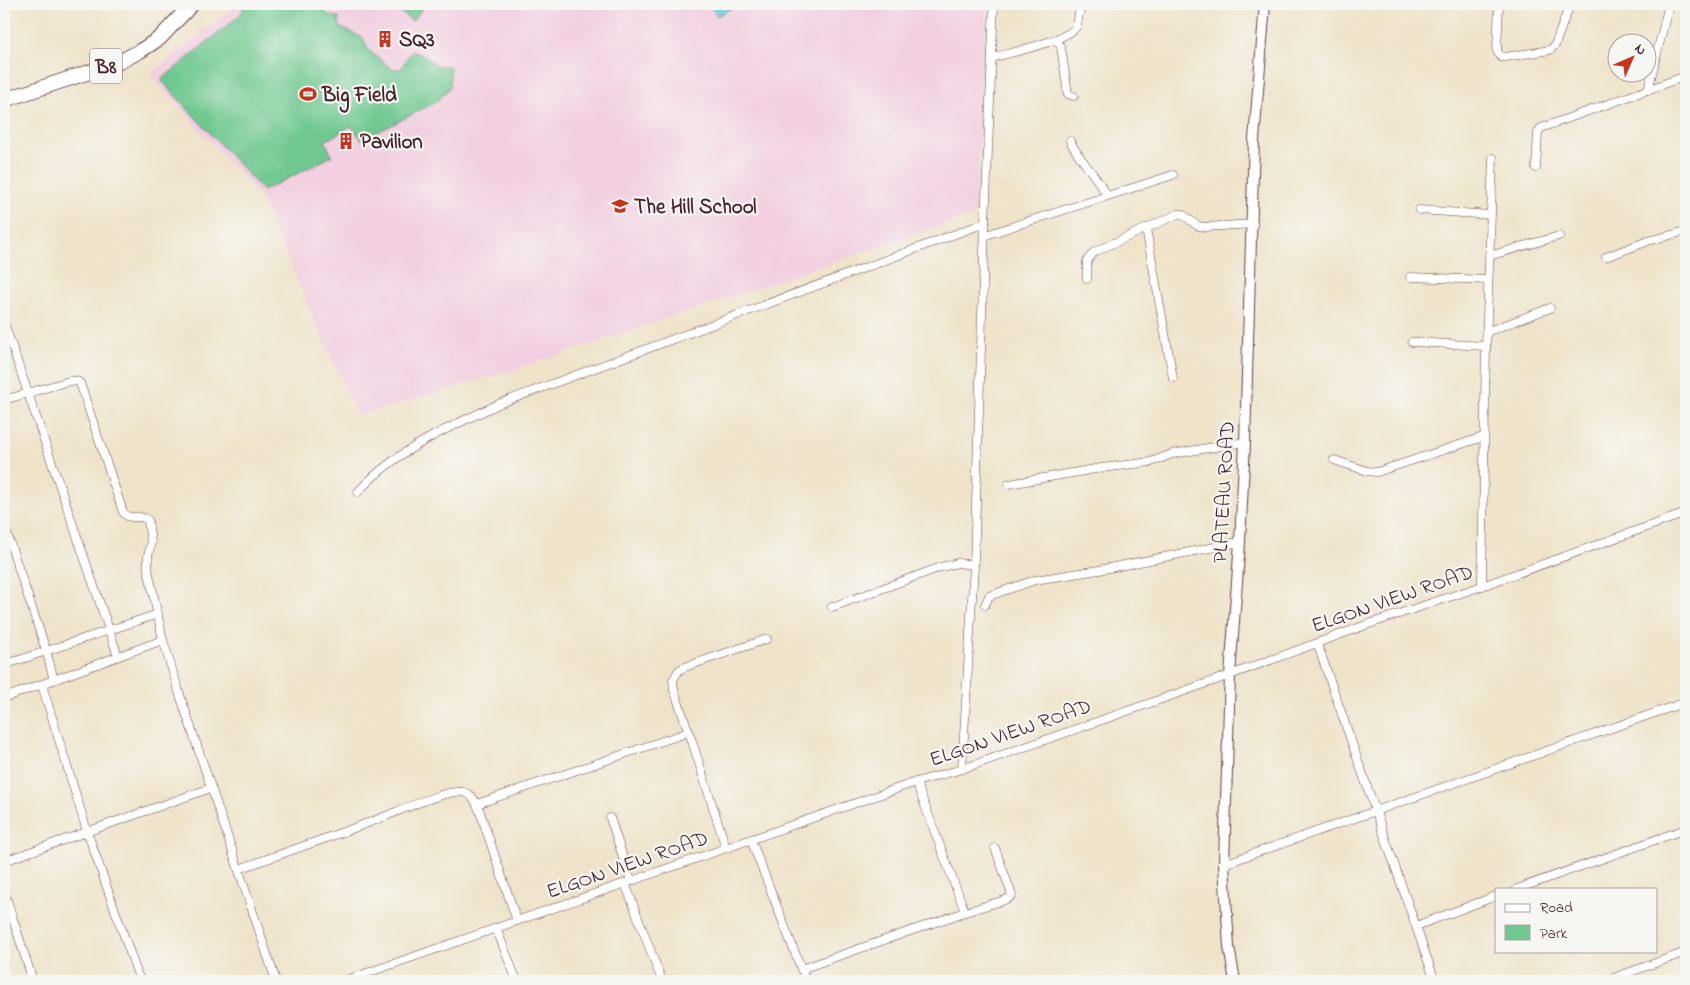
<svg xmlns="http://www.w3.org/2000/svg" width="1690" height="985" font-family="'Indie Flower',sans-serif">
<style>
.built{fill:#f2cfe1}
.green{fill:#6ec890;stroke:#5c745e}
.water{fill:#5cc8d5;stroke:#537480}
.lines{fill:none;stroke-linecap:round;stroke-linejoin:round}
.street-casing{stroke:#633d43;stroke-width:9}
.secondary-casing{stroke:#633d43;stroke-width:12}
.highway-casing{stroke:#633d43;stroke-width:16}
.street{stroke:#fff;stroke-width:8}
.secondary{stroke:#fff;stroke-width:10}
.highway{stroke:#fff;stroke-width:14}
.labels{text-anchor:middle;stroke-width:4.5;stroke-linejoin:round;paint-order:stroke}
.shield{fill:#f6f6f2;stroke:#7e6067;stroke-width:1}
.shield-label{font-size:20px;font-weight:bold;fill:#4a1f2b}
.poi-label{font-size:21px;font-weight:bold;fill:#4a1f2b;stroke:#f6f6f2;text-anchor:start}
.street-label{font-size:21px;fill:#4a1f2b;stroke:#f6f6f2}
</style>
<rect width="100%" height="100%" fill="#f6f6f2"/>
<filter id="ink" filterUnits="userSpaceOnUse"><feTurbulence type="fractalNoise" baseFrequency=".02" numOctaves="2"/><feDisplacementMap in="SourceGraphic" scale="10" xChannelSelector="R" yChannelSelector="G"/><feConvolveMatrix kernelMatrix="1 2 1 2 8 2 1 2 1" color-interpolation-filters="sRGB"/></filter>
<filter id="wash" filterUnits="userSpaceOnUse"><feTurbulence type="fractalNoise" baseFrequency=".0096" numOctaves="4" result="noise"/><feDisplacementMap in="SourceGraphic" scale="20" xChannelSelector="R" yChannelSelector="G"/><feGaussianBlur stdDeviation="1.12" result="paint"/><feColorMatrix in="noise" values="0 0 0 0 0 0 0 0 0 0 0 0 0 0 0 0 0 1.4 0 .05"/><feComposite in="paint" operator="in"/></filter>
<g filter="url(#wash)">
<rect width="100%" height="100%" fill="#efe4ca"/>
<polygon class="built" points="235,4 987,4 975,214 517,369 357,416 261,198 150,75 232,8"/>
<g class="green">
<polygon points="246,4 314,4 323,8 328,15 338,17 340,27 363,38 368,50 392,69 401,69 411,51 425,56 437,66 450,66 450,87 436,102 362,140 351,126 325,141 332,156 263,191 161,80 240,15"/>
<polygon points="390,4 426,4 412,21"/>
</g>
<polygon class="water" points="709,4 740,4 717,16"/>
</g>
<g filter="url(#ink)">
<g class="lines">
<g class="street-casing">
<g id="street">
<polyline points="1499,4 1497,51 1501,57 1505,57 1550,50 1555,45 1570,4"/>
<polyline points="1054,40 1058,42 1061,47 1068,94 1074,96"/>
<path d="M992,58C1009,53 1068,40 1076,27C1079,20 1079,11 1080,4"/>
<polyline points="1648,90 1669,4"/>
<path d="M1070,141C1080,161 1097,176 1107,196"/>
<polyline points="1536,168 1538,133 1541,128 1686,76"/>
<polyline points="1419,210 1491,215"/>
<polyline points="1146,228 1173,378"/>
<polyline points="986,235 1173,175"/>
<polyline points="1489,256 1559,236"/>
<polyline points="1606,257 1648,241 1686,231"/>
<polyline points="1410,277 1488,280"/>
<polyline points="1087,279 1087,261 1094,252 1178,214 1182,214 1198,226 1205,227 1253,224"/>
<polyline points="4,323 118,656"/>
<polyline points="1486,332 1550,308"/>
<polyline points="1412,342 1486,346"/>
<path d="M4,400L69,381H77L80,383L123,512C130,522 139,513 148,520L151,543L148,556V569L163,640L179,692L276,981"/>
<polyline points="1334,460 1367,471 1377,472 1483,437"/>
<polyline points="1009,484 1101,468 1151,462 1172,454 1245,442"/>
<path d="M358,492C396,450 451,426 501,403L985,223"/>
<polyline points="4,525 46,650 54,680"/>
<polyline points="1482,586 1486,346 1493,158"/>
<polyline points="985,605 989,596 1035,580 1099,570 1240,542"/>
<polyline points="832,607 941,567 958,563 974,565"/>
<polyline points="1317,643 1435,981"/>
<polyline points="4,665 158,614"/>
<polyline points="42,685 87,831 140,981"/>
<polyline points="4,698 163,640"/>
<polyline points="962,769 974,565 985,223 994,4"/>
<polyline points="477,804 689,732"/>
<polyline points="610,818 631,881"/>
<polyline points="751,840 806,981"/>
<polyline points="726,848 692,741 674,690 673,680 679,670 685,667 767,639"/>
<polyline points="4,861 211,788"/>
<polyline points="1224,864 1686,702"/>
<path d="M239,869C283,853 328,838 373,821C393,814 445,789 463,792C475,795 477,805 481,815L517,921"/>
<polyline points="625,883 662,981"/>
<polyline points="1517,889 1686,829"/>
<polyline points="4,891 33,981"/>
<polyline points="965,912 1008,899 1012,895 995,848"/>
<polyline points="1416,926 1496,896"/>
<polyline points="496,928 517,981"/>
<polyline points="801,969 965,912 916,782"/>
<polyline points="344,981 916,782 962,769 1230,675 1366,625 1482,586 1686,513"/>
<polyline points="1605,981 1686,952"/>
</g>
</g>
<g class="secondary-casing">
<polyline id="secondary" points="1235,981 1229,947 1224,864 1230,675 1240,542 1245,442 1254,140 1265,4"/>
</g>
<g class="highway-casing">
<polyline id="highway" points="4,100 117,63 140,51 160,38 192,4"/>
</g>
<use href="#street" class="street"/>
<use href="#secondary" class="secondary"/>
<use href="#highway" class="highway"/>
</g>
</g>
<defs>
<g id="building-bare" transform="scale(1.35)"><path d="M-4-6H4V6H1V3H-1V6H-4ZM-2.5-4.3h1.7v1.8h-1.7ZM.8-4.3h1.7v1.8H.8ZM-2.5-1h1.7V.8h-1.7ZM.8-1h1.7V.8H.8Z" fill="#c8321e" stroke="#f6f6f2" stroke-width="2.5" paint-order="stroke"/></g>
<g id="stadium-bare" transform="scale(1.35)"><path d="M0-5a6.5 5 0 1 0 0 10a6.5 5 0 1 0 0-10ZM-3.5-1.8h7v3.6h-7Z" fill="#c8321e" stroke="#f6f6f2" stroke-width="2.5" paint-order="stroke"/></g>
<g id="school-bare" transform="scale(1.35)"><path d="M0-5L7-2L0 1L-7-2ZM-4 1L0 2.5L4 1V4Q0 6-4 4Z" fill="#c8321e" stroke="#f6f6f2" stroke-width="2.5" paint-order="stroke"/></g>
</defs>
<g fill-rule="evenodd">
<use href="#building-bare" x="385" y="39"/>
<use href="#stadium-bare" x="308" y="94"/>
<use href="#building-bare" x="346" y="141"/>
<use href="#school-bare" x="620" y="206"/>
</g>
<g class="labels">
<rect class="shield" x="90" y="48.5" width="32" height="35" rx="4"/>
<g class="shield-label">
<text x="106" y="73">B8</text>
</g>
<g class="poi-label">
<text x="399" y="46">SQ3</text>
<text x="322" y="101">Big Field</text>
<text x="360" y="148">Pavilion</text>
<text x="634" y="213">The Hill School</text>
</g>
<g class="street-label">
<text transform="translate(1223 492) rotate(-87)" y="7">PLATEAU ROAD</text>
<text transform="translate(1392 598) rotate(-19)" y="7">ELGON VIEW ROAD</text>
<text transform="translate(1010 732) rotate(-19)" y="7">ELGON VIEW ROAD</text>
<text transform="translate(627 864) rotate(-19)" y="7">ELGON VIEW ROAD</text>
</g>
</g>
<rect width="1690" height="985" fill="none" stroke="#f6f6f2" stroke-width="20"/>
<rect x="1495" y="888" width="162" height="65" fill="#f6f6f2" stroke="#b1a0a2"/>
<rect x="1505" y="904" width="25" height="8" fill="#ffffff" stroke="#b1a0a2"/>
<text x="1540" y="912" font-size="15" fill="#4a1f2b">Road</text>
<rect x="1505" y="925" width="25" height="15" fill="#6ec890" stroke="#b1a0a2"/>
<text x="1540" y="938" font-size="15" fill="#4a1f2b">Park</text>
<g transform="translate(1632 58) rotate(45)"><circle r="24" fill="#f6f6f2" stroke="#b1a0a2"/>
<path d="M0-4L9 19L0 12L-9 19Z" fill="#c8321e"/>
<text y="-8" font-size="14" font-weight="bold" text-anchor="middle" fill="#4a1f2b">N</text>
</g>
</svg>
